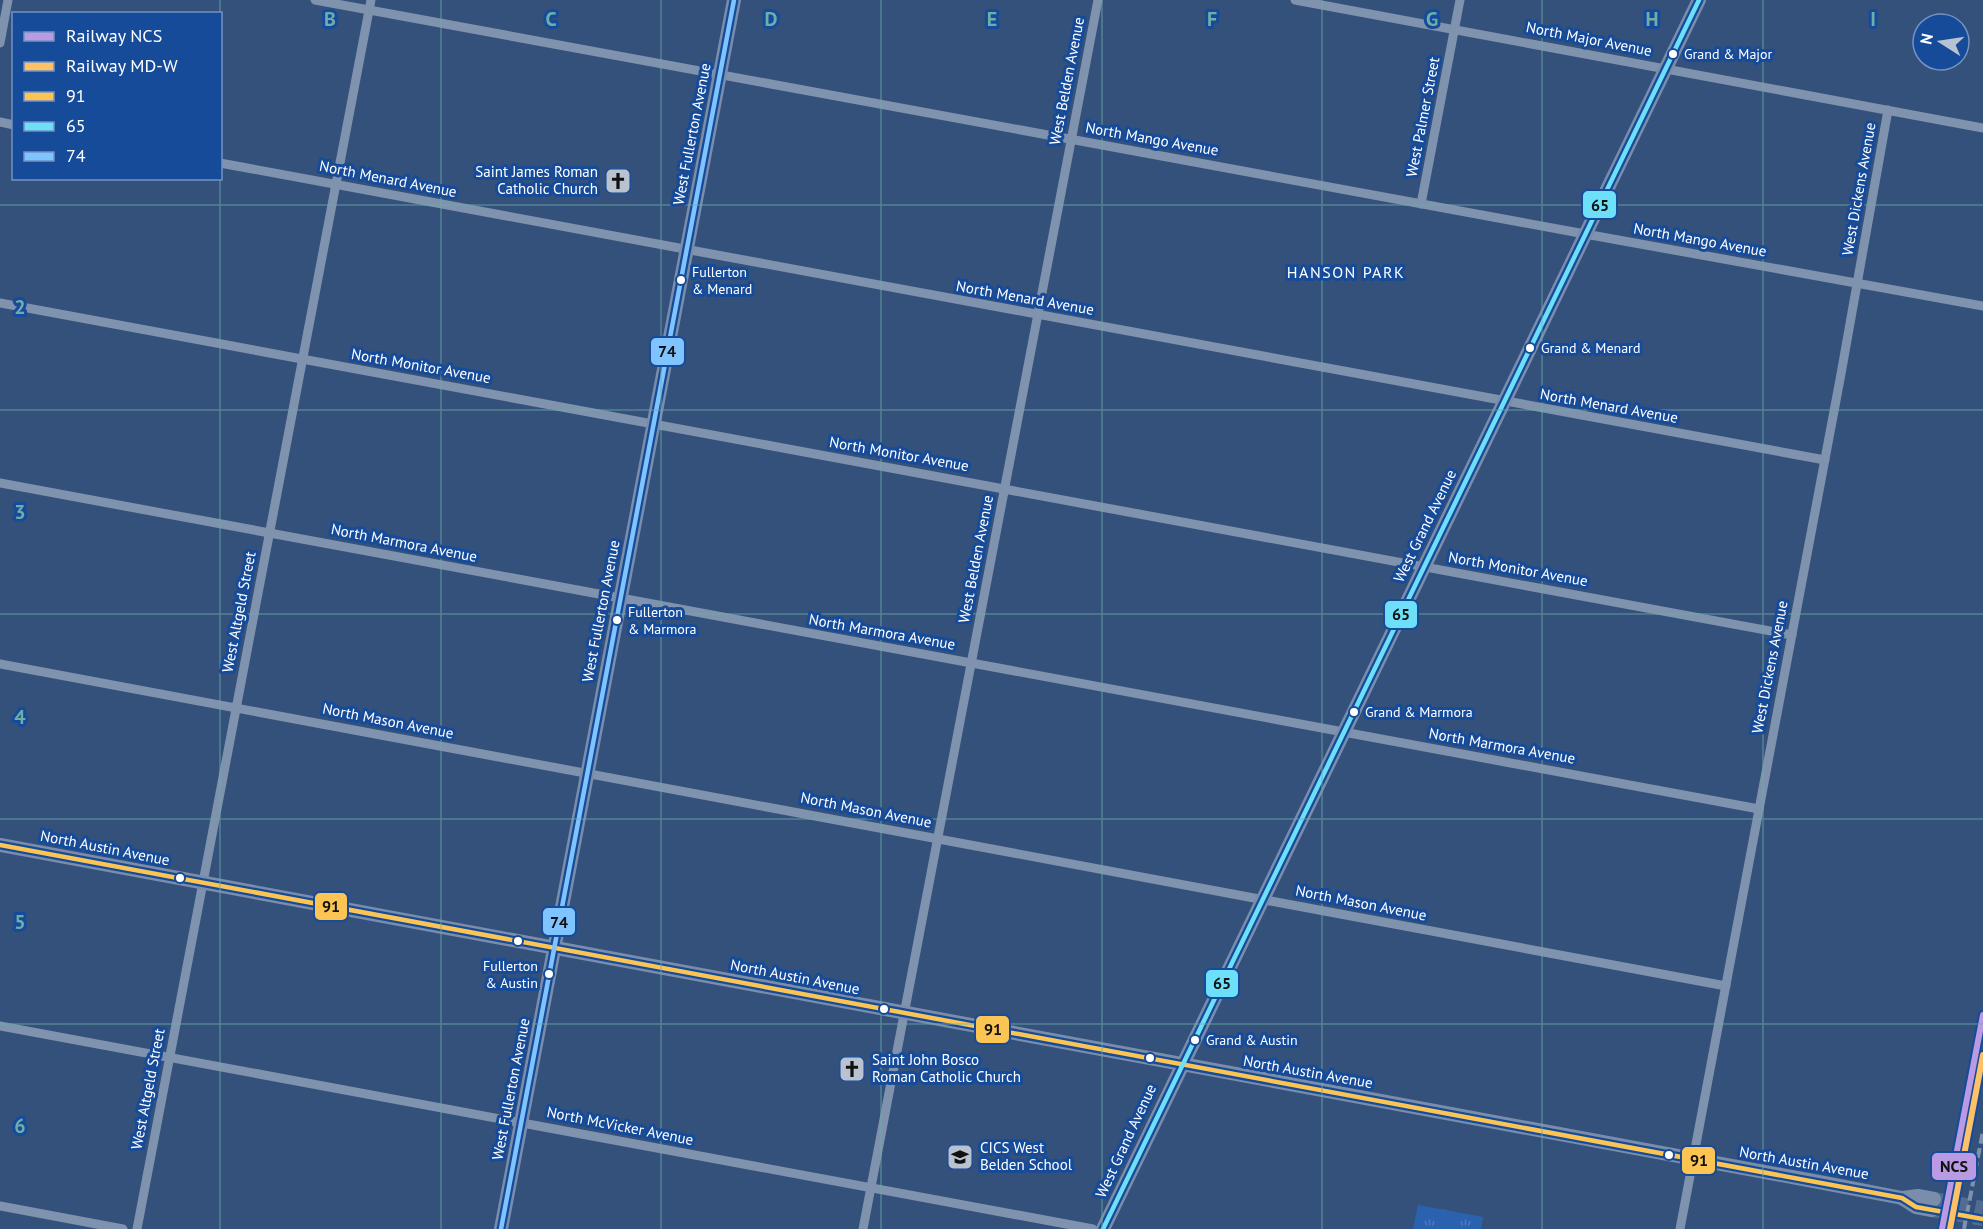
<svg xmlns="http://www.w3.org/2000/svg" width="1983" height="1229" font-family="'PT Sans',sans-serif">
<style>
.park{fill:url(#park-tufts)}
.lines{fill:none;stroke-linecap:round;stroke-linejoin:round}
.secondary-tunnel{stroke:#526b90;stroke-width:14;stroke-dasharray:14 7;stroke-linecap:butt}
.street{stroke:#7f92ae;stroke-width:9}
.secondary{stroke:#7a8daa;stroke-width:14}
.rail{stroke:#7f91ac;stroke-width:4;stroke-dasharray:10 4.5;stroke-linecap:butt}
.bus-1-casing{stroke:#164b9a;stroke-width:9}
.bus-2-casing{stroke:#164b9a;stroke-width:9}
.bus-3-casing{stroke:#164b9a;stroke-width:9}
.bus-1{stroke:#fcc553;stroke-width:4.5}
.bus-2{stroke:#6ddff8;stroke-width:4.5}
.bus-3{stroke:#80c4ff;stroke-width:4.5}
.rail-1-casing{stroke:#164b9a;stroke-width:10}
.rail-2-casing{stroke:#164b9a;stroke-width:10}
.rail-1{stroke:#bb9ae4;stroke-width:6}
.rail-2{stroke:#ffc167;stroke-width:6}
.grid{fill:none;stroke:#6fada8;stroke-width:1.5;stroke-opacity:0.55}
.bus-dot{fill:#fff;stroke:#164b9a;stroke-width:2}
.labels{text-anchor:middle;stroke-width:6;stroke-linejoin:round;paint-order:stroke}
.bus-label{font-size:14px;fill:#fff;stroke:#164b9a;text-anchor:start}
.street-label{font-size:15px;fill:#fff;stroke:#164b9a}
.poi-label{font-size:15px;fill:#fff;stroke:#164b9a;text-anchor:start}
.neighbourhood-label{font-size:16px;letter-spacing:1.5px;fill:#fff;stroke:#164b9a}
.grid-label{font-size:20px;text-anchor:middle;font-weight:bold;fill:#6fada8;stroke:#164b9a;stroke-width:6;stroke-linejoin:round;paint-order:stroke}
.line-badge{stroke:#164b9a;stroke-width:2}
.pale-badge-label{font-size:16px;text-anchor:middle;font-weight:bold;fill:#111}
</style>
<defs>
<pattern id="park-tufts" width="24" height="20" patternUnits="userSpaceOnUse" patternTransform="scale(1.5)"><rect width="24" height="20" fill="#2a62b0"/><path d="M3 7l-1-3M5 7V3M7 7l1-3M15 17l-1-3M17 17v-4M19 17l1-3" fill="none" stroke="#4a7abc"/></pattern>
</defs>
<rect width="100%" height="100%" fill="#34517c"/>
<polygon class="park" points="1418,1205 1483,1217 1481,1229 1413,1229"/>
<g class="lines">
<g class="secondary-tunnel">
<polyline points="1934,1199 1983,1208"/>
<polyline points="1932,1210 1983,1219"/>
</g>
<g class="street">
<polyline points="315,0 1585,234 1983,306"/>
<polyline points="1295,0 1983,128"/>
<polyline points="0,43 8,0"/>
<polyline points="0,122 14,125"/>
<polyline points="220,163 1825,460"/>
<polyline points="1421,204 1460,0"/>
<polyline points="0,303 1792,635"/>
<polyline points="0,483 1759,809"/>
<polyline points="0,664 1726,986"/>
<polyline points="0,1026 1093,1229"/>
<polyline points="0,1206 123,1229"/>
<polyline points="137,1229 371,0"/>
<polyline points="863,1229 1098,0"/>
<polyline points="1680,1229 1841,374 1888,110"/>
</g>
<g class="secondary">
<polyline points="0,845 1824,1183 1902,1198 1918,1196 1934,1199"/>
<polyline points="1902,1198 1916,1207 1932,1210"/>
<polyline points="501,1229 734,0"/>
<polyline points="1103,1229 1699,0"/>
</g>
<g class="rail">
<polyline points="1949,1229 1983,1054"/>
<polyline points="1964,1229 1983,1131"/>
</g>
<g class="bus-1-casing">
<polyline id="bus-1" points="0,845 1902,1198 1916,1207 1983,1219"/>
</g>
<g class="bus-2-casing">
<polyline id="bus-2" points="1103,1229 1699,0"/>
</g>
<g class="bus-3-casing">
<polyline id="bus-3" points="501,1229 734,0"/>
</g>
<use href="#bus-1" class="bus-1"/>
<use href="#bus-2" class="bus-2"/>
<use href="#bus-3" class="bus-3"/>
<g class="rail-1-casing">
<polyline id="rail-1" points="1942,1229 1983,1015"/>
</g>
<g class="rail-2-casing">
<polyline id="rail-2" points="1950,1229 1983,1055"/>
</g>
<use href="#rail-1" class="rail-1"/>
<use href="#rail-2" class="rail-2"/>
</g>
<path class="grid" d="M220,0V14M441,0V1229M661,0V1229M881,0V1229M1102,0V1229M1322,0V1229M1542,0V1229M1763,0V1229M220,178V1229M0,205H1983M0,410H1983M0,614H1983M0,819H1983M0,1024H1983"/>
<defs>
<g id="church-square" transform="scale(1.35)"><rect x="-9" y="-9" width="18" height="18" rx="4" fill="#b8c2d1" stroke="#164b9a"/><path d="M-1.2-6h2.4v3.5h3.3v2.4h-3.3V6h-2.4V-.1h-3.3v-2.4h3.3Z" fill="#111"/></g>
<g id="school-square" transform="scale(1.35)"><rect x="-9" y="-9" width="18" height="18" rx="4" fill="#b8c2d1" stroke="#164b9a"/><path d="M0-5L7-2L0 1L-7-2ZM-4 1L0 2.5L4 1V4Q0 6-4 4Z" fill="#111"/></g>
</defs>
<g fill-rule="evenodd">
<use href="#church-square" x="618" y="181"/>
<use href="#church-square" x="852" y="1069"/>
<use href="#school-square" x="960" y="1157"/>
</g>
<g class="bus-dot">
<circle cx="1673" cy="54" r="5"/>
<circle cx="681" cy="280" r="5"/>
<circle cx="1530" cy="348" r="5"/>
<circle cx="617" cy="620" r="5"/>
<circle cx="1354" cy="712" r="5"/>
<circle cx="180" cy="878" r="5"/>
<circle cx="518" cy="941" r="5"/>
<circle cx="549" cy="974" r="5"/>
<circle cx="884" cy="1009" r="5"/>
<circle cx="1195" cy="1040" r="5"/>
<circle cx="1150" cy="1058" r="5"/>
<circle cx="1669" cy="1155" r="5"/>
</g>
<g class="labels">
<g class="bus-label">
<text x="1684" y="59">Grand &amp; Major</text>
<text x="692" y="277">Fullerton<tspan x="692" dy="17">&amp; Menard</tspan></text>
<text x="1541" y="353">Grand &amp; Menard</text>
<text x="628" y="617">Fullerton<tspan x="628" dy="17">&amp; Marmora</tspan></text>
<text x="1365" y="717">Grand &amp; Marmora</text>
<text x="538" y="971" text-anchor="end">Fullerton<tspan x="538" dy="17">&amp; Austin</tspan></text>
<text x="1206" y="1045">Grand &amp; Austin</text>
</g>
<g class="street-label">
<text transform="translate(1589 39) rotate(11)" y="5">North Major Avenue</text>
<text transform="translate(1067 81) rotate(-79)" y="5">West Belden Avenue</text>
<text transform="translate(1423 117) rotate(-79)" y="5">West Palmer Street</text>
<text transform="translate(692 134) rotate(-79)" y="5">West Fullerton Avenue</text>
<text transform="translate(1152 139) rotate(10)" y="5">North Mango Avenue</text>
<text transform="translate(388 179) rotate(11)" y="5">North Menard Avenue</text>
<text transform="translate(1859 189) rotate(-80)" y="5">West Dickens Avenue</text>
<text transform="translate(1700 240) rotate(10)" y="5">North Mango Avenue</text>
<text transform="translate(1025 298) rotate(10)" y="5">North Menard Avenue</text>
<text transform="translate(421 366) rotate(10)" y="5">North Monitor Avenue</text>
<text transform="translate(1609 406) rotate(10)" y="5">North Menard Avenue</text>
<text transform="translate(899 454) rotate(10)" y="5">North Monitor Avenue</text>
<text transform="translate(1425 526) rotate(-64)" y="5">West Grand Avenue</text>
<text transform="translate(404 543) rotate(11)" y="5">North Marmora Avenue</text>
<text transform="translate(976 559) rotate(-79)" y="5">West Belden Avenue</text>
<text transform="translate(1518 569) rotate(10)" y="5">North Monitor Avenue</text>
<text transform="translate(601 611) rotate(-79)" y="5">West Fullerton Avenue</text>
<text transform="translate(239 612) rotate(-79)" y="5">West Altgeld Street</text>
<text transform="translate(882 632) rotate(10)" y="5">North Marmora Avenue</text>
<text transform="translate(1770 667) rotate(-79)" y="5">West Dickens Avenue</text>
<text transform="translate(388 721) rotate(11)" y="5">North Mason Avenue</text>
<text transform="translate(1502 746) rotate(10)" y="5">North Marmora Avenue</text>
<text transform="translate(866 810) rotate(11)" y="5">North Mason Avenue</text>
<text transform="translate(105 848) rotate(11)" y="5">North Austin Avenue</text>
<text transform="translate(1361 903) rotate(11)" y="5">North Mason Avenue</text>
<text transform="translate(795 977) rotate(11)" y="5">North Austin Avenue</text>
<text transform="translate(1308 1072) rotate(10)" y="5">North Austin Avenue</text>
<text transform="translate(148 1089) rotate(-79)" y="5">West Altgeld Street</text>
<text transform="translate(511 1089) rotate(-79)" y="5">West Fullerton Avenue</text>
<text transform="translate(620 1126) rotate(11)" y="5">North McVicker Avenue</text>
<text transform="translate(1126 1141) rotate(-65)" y="5">West Grand Avenue</text>
<text transform="translate(1804 1163) rotate(10)" y="5">North Austin Avenue</text>
</g>
<g class="poi-label">
<text x="598" y="177" text-anchor="end">Saint James Roman<tspan x="598" dy="17">Catholic Church</tspan></text>
<text x="872" y="1065">Saint John Bosco<tspan x="872" dy="17">Roman Catholic Church</tspan></text>
<text x="980" y="1153">CICS West<tspan x="980" dy="17">Belden School</tspan></text>
</g>
<g class="neighbourhood-label">
<text x="1346" y="278">HANSON PARK</text>
</g>
</g>
<g class="grid-label">
<text x="330" y="26">B</text>
<text x="551" y="26">C</text>
<text x="771" y="26">D</text>
<text x="992" y="26">E</text>
<text x="1212" y="26">F</text>
<text x="1432" y="26">G</text>
<text x="1652" y="26">H</text>
<text x="1873" y="26">I</text>
<text x="20" y="314">2</text>
<text x="20" y="519">3</text>
<text x="20" y="724">4</text>
<text x="20" y="929">5</text>
<text x="20" y="1133">6</text>
</g>
<g class="line-badge">
<rect x="1582" y="190" width="35" height="29" rx="6" fill="#6ddff8"/>
<rect x="650" y="337" width="35" height="29" rx="6" fill="#80c4ff"/>
<rect x="1384" y="600" width="34" height="29" rx="6" fill="#6ddff8"/>
<rect x="314" y="892" width="34" height="29" rx="6" fill="#fcc553"/>
<rect x="542" y="907" width="34" height="29" rx="6" fill="#80c4ff"/>
<rect x="1205" y="969" width="34" height="29" rx="6" fill="#6ddff8"/>
<rect x="975" y="1015" width="35" height="29" rx="6" fill="#fcc553"/>
<rect x="1681" y="1146" width="35" height="29" rx="6" fill="#fcc553"/>
<rect x="1931" y="1152" width="46" height="29" rx="6" fill="#bb9ae4"/>
</g>
<g class="pale-badge-label">
<text x="1600" y="211">65</text>
<text x="667" y="357">74</text>
<text x="1401" y="620">65</text>
<text x="331" y="912">91</text>
<text x="559" y="928">74</text>
<text x="1222" y="989">65</text>
<text x="993" y="1035">91</text>
<text x="1699" y="1166">91</text>
<text x="1954" y="1172">NCS</text>
</g>
<rect x="12" y="12" width="210" height="168" fill="#164b9a" stroke="#7393c2" stroke-width="1.5"/>
<rect x="24" y="32" width="30" height="9" fill="#bb9ae4" stroke="#7393c2" stroke-width="1.5"/>
<text x="66" y="42" font-size="18" fill="#ffffff">Railway NCS</text>
<rect x="24" y="62" width="30" height="9" fill="#ffc167" stroke="#7393c2" stroke-width="1.5"/>
<text x="66" y="72" font-size="18" fill="#ffffff">Railway MD-W</text>
<rect x="24" y="92" width="30" height="9" fill="#fcc553" stroke="#7393c2" stroke-width="1.5"/>
<text x="66" y="102" font-size="18" fill="#ffffff">91</text>
<rect x="24" y="122" width="30" height="9" fill="#6ddff8" stroke="#7393c2" stroke-width="1.5"/>
<text x="66" y="132" font-size="18" fill="#ffffff">65</text>
<rect x="24" y="152" width="30" height="9" fill="#80c4ff" stroke="#7393c2" stroke-width="1.5"/>
<text x="66" y="162" font-size="18" fill="#ffffff">74</text>
<g transform="translate(1941 42) rotate(282)"><circle r="28" fill="#164b9a" stroke="#7393c2" stroke-width="1.5"/>
<path d="M0-4.5L10 22L0 15L-10 22Z" fill="#b8c2d1"/>
<text y="-9" font-size="16" font-weight="bold" text-anchor="middle" fill="#ffffff">N</text>
</g>
</svg>
